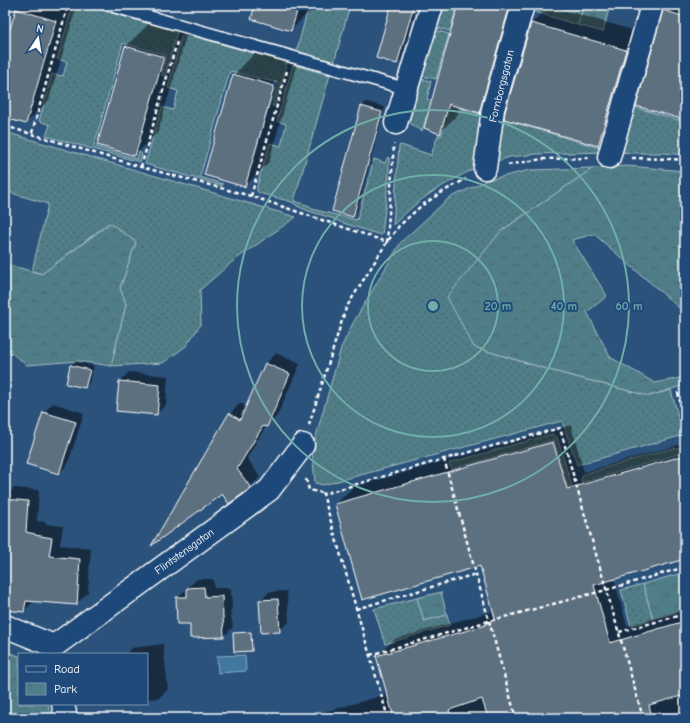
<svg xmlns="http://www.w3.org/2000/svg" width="690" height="723" font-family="'Comic Neue',sans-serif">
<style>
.grass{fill:url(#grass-dots);stroke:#a7bec4}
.forest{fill:url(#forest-crowns);stroke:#a7bec4}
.park{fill:url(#park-tufts);stroke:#a7bec4}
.water{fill:#4377a0;stroke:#8eadc6}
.shadow{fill:#0007;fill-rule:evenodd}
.building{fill:#5d707f;stroke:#fff}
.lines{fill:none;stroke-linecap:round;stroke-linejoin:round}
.service-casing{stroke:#fff;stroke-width:14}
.minor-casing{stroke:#fff;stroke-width:25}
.path{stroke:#fff;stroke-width:2.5;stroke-dasharray:4 3;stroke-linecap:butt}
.service{stroke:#1f4a7a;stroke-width:11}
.minor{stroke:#1f4a7a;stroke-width:22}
.ring{fill:none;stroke:#6fada8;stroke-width:2}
.labels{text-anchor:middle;stroke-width:4;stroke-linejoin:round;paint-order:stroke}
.street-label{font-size:11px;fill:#fff;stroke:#1f4a7a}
.centre{fill:#6fada8;stroke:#1f4a7a;stroke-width:2}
.ring-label{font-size:12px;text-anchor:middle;font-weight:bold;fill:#6fada8;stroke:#1f4a7a;stroke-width:4;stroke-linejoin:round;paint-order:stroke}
</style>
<defs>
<pattern id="grass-dots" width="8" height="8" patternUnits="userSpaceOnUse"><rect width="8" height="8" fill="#4f7e88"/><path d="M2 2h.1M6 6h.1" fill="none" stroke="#4e656a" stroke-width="1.8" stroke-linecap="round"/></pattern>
<pattern id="forest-crowns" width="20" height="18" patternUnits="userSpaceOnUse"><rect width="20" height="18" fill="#4f7e88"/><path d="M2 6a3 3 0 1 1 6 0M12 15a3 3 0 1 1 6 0" fill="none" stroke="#4e656a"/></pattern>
<pattern id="park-tufts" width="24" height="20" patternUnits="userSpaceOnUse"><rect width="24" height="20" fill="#4f7e88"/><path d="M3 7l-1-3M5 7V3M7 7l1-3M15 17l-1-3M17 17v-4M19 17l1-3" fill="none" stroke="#4e656a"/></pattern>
</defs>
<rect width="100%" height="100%" fill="#2b527b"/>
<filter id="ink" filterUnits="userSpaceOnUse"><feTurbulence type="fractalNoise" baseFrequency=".025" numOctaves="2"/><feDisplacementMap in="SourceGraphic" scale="8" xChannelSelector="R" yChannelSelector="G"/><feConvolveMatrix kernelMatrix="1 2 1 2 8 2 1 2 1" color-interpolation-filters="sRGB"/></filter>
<g filter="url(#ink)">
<g class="grass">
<polygon points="73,5 84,5 177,32 165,76 162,75 166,55 123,43 94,146 137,159 139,152 142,154 140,162 46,136 50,125 39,121 52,74 63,76 67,62 57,59"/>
<path d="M309,5H350L334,63C324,60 302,57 297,49Z"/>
<polygon points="442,5 457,5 450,31 436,28"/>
<polygon points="537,5 584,5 578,25 535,12"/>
<polygon points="435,30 449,34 436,79 422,76"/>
<polygon points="185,34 285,62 287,64 275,106 272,106 278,83 230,71 200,177 223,184 222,186 145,164 162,107 173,110 178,91 168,88 181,37"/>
<path d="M293,65L330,75L294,201L310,206L312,209L357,220L374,159L385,163L388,157L389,158V174L382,235L374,233L340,222C326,214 304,213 292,202L259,193L257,191V186L270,143L281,146L286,124L277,121Z"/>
<path d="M420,79L431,81L427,99L487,116L478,166C459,177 438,187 421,200C411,208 402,216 393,225L399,146L401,145L431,155L438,135L441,136L445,120L427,115L422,131L413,126L409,122Z"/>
<polygon points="627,105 685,122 685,155 663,153 630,153 621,152"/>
<polygon points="496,117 603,149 602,152 537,154 510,157 497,161 495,160"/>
<polygon points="5,132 296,217 232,262 200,290 201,324 186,346 163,363 111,366 126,304 120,288 136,242 109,223 42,274 32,271 48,204 5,191"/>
<polygon points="593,168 501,231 474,347 553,371 649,396 671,390 682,431 680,436 577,465 562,421 323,485 315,483 312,450 341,348 353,323 401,242 449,198 488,180 530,170"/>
<polygon points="552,434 557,437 574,493 570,494 554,440 452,469 450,466 449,463"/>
<polygon points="673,448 680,448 685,449 685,453 684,454 682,453 581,483 582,477 584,474"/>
<polygon points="643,584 653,619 631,626 621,590"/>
<polygon points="417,598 424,620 447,615 450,625 385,644 374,609"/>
</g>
<g class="forest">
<polygon points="627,166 685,171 685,311 684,312 594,234 572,240 607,296 587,312 610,357 655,383 685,377 685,385 649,396 553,371 474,347 447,297 501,231 593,168"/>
<polygon points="110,223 136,242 120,288 126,304 111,366 78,361 27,365 5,348 5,264 42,274"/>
<polygon points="5,651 19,656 19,704 48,704 51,718 5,718"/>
</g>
<g class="park">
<polygon points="584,5 610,5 603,32 578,25"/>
<polygon points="685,572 685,610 653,619 643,584"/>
<polygon points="441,592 447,615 424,621 417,598"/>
</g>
<polygon class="water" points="245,655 246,671 218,673 217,656"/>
<g class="shadow">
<polygon points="22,5 77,5 49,100 26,123 5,117 5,50 17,10"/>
<polygon points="256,5 315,5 314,7 291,30"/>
<polygon points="392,5 417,5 401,59 397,63"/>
<polygon points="459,5 521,5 496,95 480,112 460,106 457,115 440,132"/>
<polygon points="665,5 685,5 685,119 638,105 665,9"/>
<polygon points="549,6 643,33 616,127 598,145 532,23"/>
<polygon points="150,23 187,33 158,132 135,155 98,145 126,46"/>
<path d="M257,51L297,63L269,162L245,186L234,75ZM275,81H277L254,159H252Z"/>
<polygon points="366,102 385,107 357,211 353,215 362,107"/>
<polygon points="276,353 300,364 277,416 266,426 247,458 260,477 250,487 223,493 230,414 240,403 247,407 266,364"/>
<polygon points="75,361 94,366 89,383 85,387 71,366"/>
<polygon points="129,372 168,376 166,405 156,414 120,381"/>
<polygon points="53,403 84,413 68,464 59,473 28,463 44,412"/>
<polygon points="571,425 584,472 685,443 685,558 614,578 627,626 685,609 685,718 303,718 388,694 377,656 395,639 494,611 481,565 336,504 353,487"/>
<polygon points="14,488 39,490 37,521 46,522 46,524 63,526 60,545 91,548 88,592 76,604 35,600 24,611 5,609 5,497"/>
<polygon points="197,579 213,579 214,588 231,588 232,609 230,611 233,627 224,636 191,623 177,598"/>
<polygon points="287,591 289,622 279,631 260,601 269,592"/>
<polygon points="163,644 168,689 159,698 147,699 147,654 125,654 132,648"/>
</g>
<g class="building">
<polygon points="255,5 299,5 291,31 251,19"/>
<polygon points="391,5 414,5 397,64 376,58"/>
<polygon points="458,5 510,5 481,106 480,113 449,104 440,134 424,128"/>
<polygon points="16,9 56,21 26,124 5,118 5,46"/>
<polygon points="663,10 685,17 685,120 636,106"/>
<polygon points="531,23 626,50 598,146 504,119 505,112"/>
<polygon points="125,46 164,57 135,156 97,145"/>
<polygon points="233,74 274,86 245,187 204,175"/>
<polygon points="361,106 382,112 353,217 332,211"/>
<polygon points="265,363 290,374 267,427 263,426 237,469 251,488 229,504 222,494 151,546 229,413 240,420"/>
<polygon points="70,365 90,370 85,388 66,384"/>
<polygon points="119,381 160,385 157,415 116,411"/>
<polygon points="43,412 76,422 59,474 26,464"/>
<polygon points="553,442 567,489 682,456 685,465 685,559 594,585 610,643 685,621 685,695 649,705 652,718 488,718 482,699 449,710 451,718 394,718 376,656 483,626 495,618 480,566 362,600 335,504"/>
<polygon points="5,499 28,501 26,532 35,534 35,535 52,538 49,556 80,559 77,605 26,601 24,612 5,610"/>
<polygon points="204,587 205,597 222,596 224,637 190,638 190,624 177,624 176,597 187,597 187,588"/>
<polygon points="278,599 280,632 261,633 259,600"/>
<polygon points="251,632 252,651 234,652 233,633"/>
</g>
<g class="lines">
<g class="service-casing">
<polyline id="service" points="108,5 407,89"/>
</g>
<g class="minor-casing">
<g id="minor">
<polyline points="396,123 432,5"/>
<polyline points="609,157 652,5"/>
<polyline points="485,168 493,109 523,5"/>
<polyline points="5,626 54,646"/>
<polyline points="54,646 269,490 303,445"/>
<polyline points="63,704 66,718"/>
</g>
</g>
<g class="path">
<polyline points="5,126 141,167 251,196 387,242 394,144"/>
<polyline points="32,133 68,5"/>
<polyline points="632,158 670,159 685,160"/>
<polyline points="508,165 542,159 589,158"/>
<polyline points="141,167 177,42"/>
<polyline points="251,196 287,71"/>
<polyline points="685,391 678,393 685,420"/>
<polyline points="309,425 346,308 387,242 399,226 421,206 442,192 466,179"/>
<polyline points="444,459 516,718"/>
<polyline points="306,479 309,490 323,493"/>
<polyline points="356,609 476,574"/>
<polyline points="619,632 685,614"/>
<polyline points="370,655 489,621 606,590 685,567"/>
<path d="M388,718L323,494L444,459L560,428C587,525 616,621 643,718"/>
</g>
<use href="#service" class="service"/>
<use href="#minor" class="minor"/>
</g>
</g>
<g class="ring">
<circle cx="433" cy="306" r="65"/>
<circle cx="433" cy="306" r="131"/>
<circle cx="433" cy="306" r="196"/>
</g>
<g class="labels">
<g class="street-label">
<text transform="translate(501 86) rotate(-76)" y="4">Fornborgsgatan</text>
<text transform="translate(184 551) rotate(-36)" y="4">Flintstensgatan</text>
</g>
</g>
<circle cx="433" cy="306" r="6" class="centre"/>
<g class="ring-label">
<text x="498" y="310">20 m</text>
<text x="564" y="310">40 m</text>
<text x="629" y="310">60 m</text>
</g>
<rect width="690" height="723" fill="none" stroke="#1f4a7a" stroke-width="20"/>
<rect x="10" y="10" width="670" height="703" fill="none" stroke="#fff" stroke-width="1.5" filter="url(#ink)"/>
<rect x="18" y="653" width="130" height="52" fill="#1f4a7a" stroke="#7992af"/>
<rect x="26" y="666" width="20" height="6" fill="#1f4a7a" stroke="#7992af"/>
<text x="54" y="673" font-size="12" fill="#ffffff">Road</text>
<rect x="26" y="683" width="20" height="12" fill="url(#park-tufts)" stroke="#7992af"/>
<text x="54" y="693" font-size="12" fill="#ffffff">Park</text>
<g transform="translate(38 38) rotate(12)" stroke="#1f4a7a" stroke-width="3" paint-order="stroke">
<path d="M0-3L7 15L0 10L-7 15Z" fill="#ffffff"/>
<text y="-6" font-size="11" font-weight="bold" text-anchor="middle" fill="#ffffff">N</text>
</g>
</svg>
